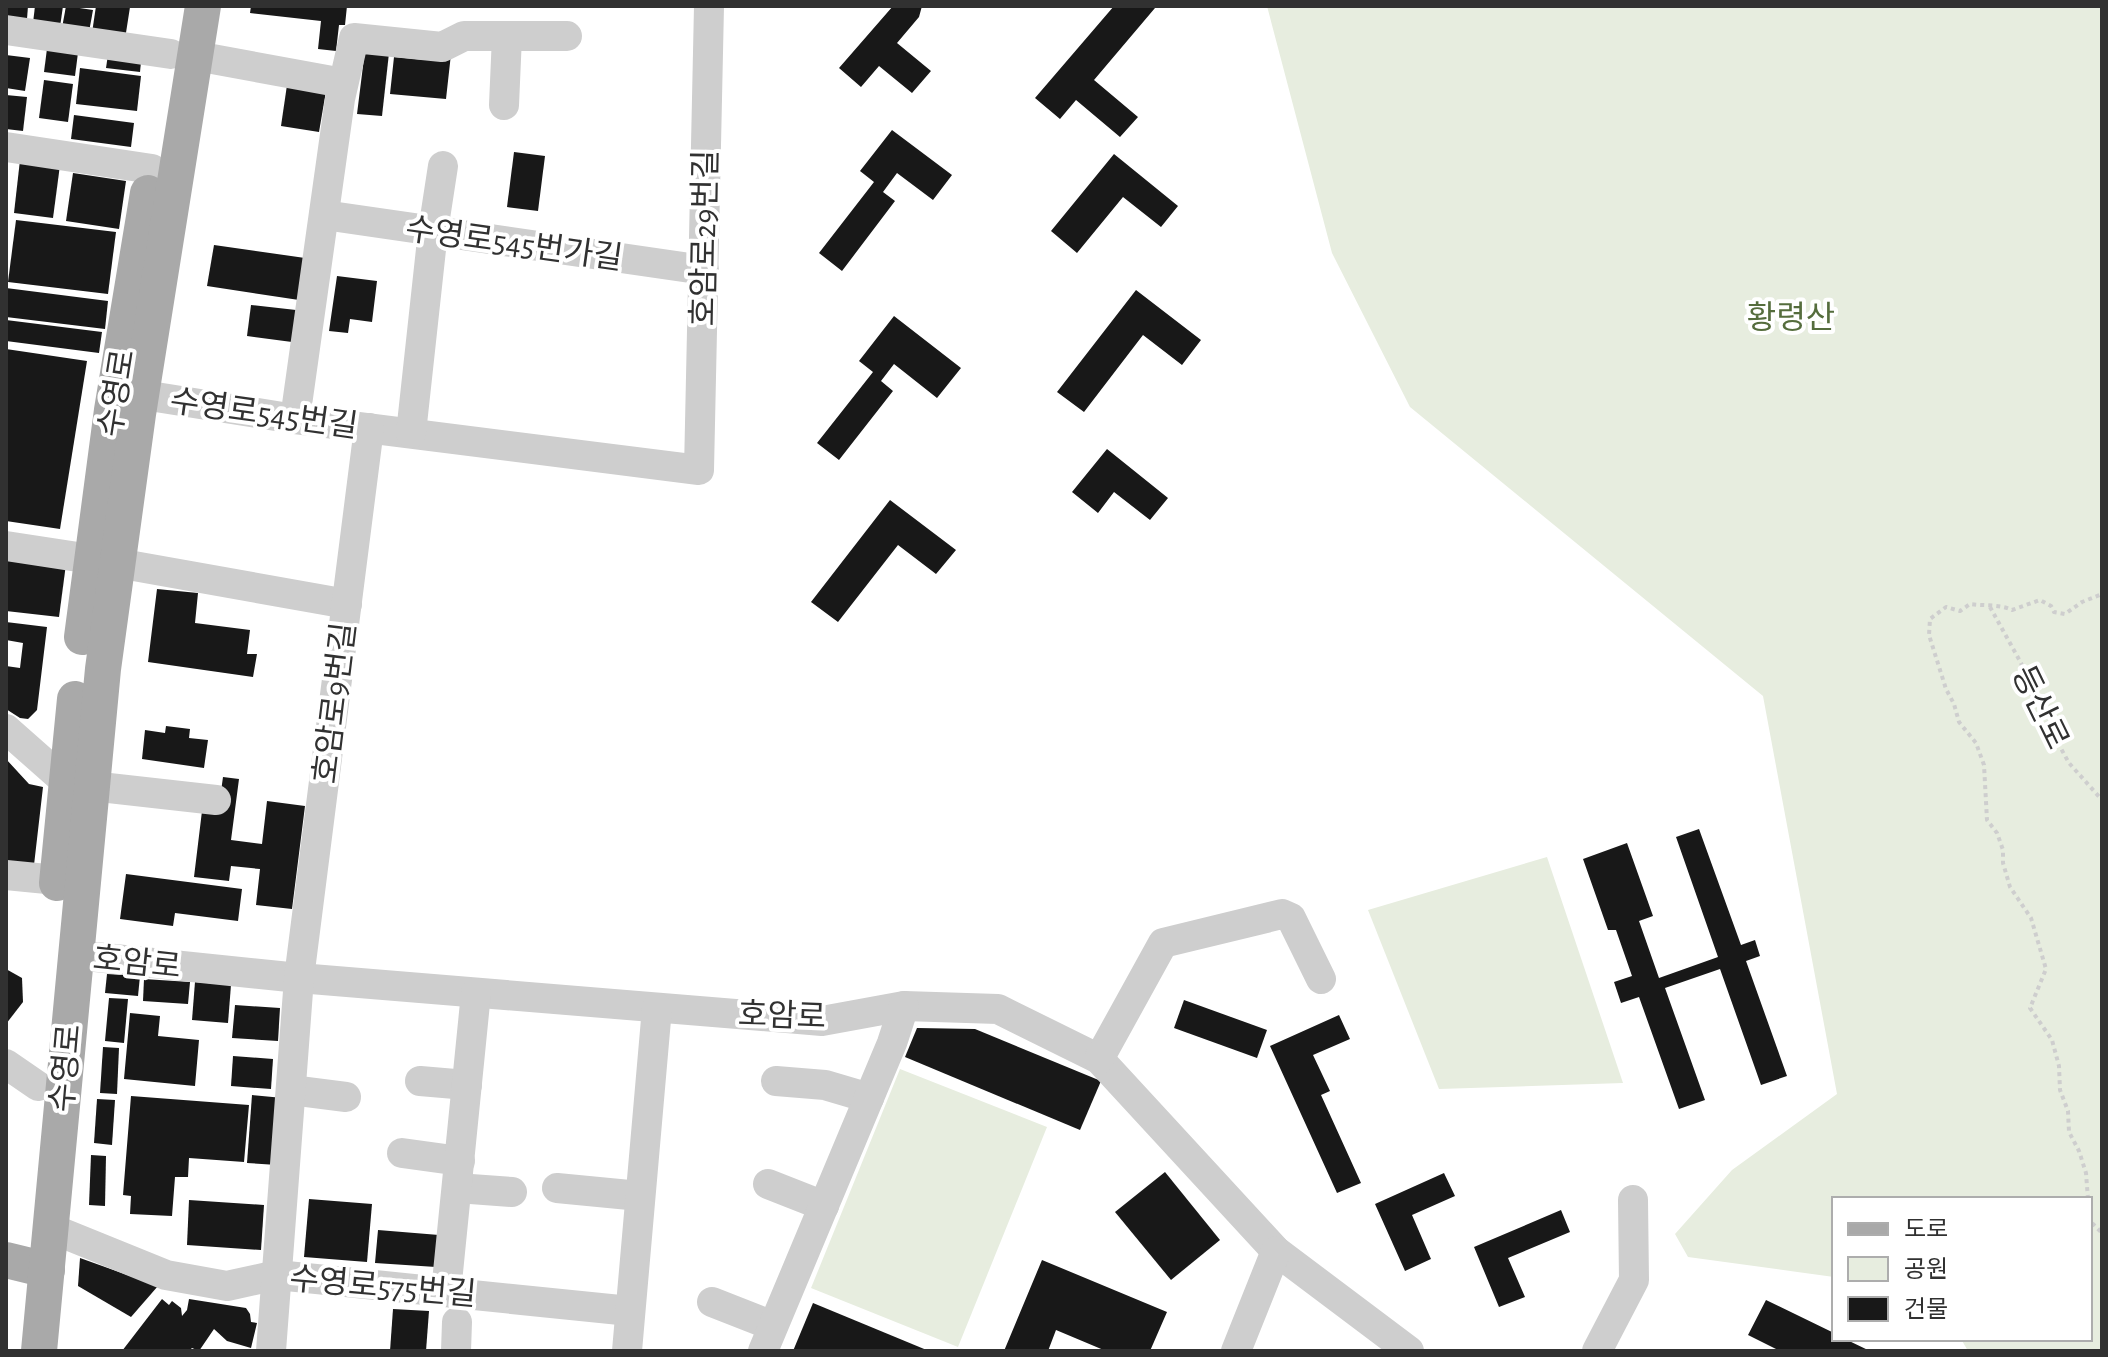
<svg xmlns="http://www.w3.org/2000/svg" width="2108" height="1357" font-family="'Alegreya Sans','Noto Sans KR',sans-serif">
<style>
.green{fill:#e7eddf}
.building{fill:#181818}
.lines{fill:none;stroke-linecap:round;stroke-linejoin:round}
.path{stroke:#cecece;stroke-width:4;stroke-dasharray:4 4;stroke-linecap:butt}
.minor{stroke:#cecece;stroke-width:30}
.major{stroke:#a9a9a9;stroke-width:36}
.labels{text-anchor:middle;stroke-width:8;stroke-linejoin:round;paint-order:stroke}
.street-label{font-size:32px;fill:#313131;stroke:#fff}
.park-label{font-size:32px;fill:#556d3d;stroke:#fff}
</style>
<rect width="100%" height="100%" fill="#fff"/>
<g class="green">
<polygon points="1267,6 2102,6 2102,1351 1968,1351 1961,1339 2090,1339 2090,1199 1834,1199 1834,1277 1688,1257 1675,1234 1732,1170 1837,1094 1763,696 1410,407 1332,253"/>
<polygon points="1547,857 1623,1083 1439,1089 1368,910"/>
<polygon points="900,1069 1047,1127 958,1347 811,1288"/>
</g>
<g class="building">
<polygon points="6,6 28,6 27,19 6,17"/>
<polygon points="35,6 63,6 60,27 33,23"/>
<polygon points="66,6 93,10 89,32 62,28"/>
<polygon points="96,6 130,7 125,39 92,33"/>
<polygon points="251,6 347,6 345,25 339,25 336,51 318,49 321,21 250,13"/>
<polygon points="893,6 922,6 919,17 897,43 931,71 912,93 879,66 861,87 839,68"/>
<polygon points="1114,6 1152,6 1155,8 1094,80 1138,117 1120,137 1076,100 1060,119 1035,98"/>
<polygon points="48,41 79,45 75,76 44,72"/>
<polygon points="109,48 142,52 140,72 106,68"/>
<polygon points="365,50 389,53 382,116 357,114"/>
<polygon points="425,51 451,54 446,99 390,94 394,57 425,60"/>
<polygon points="6,55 30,58 25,91 6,88"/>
<polygon points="80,68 141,76 137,111 76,104"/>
<polygon points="44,80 73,84 68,122 39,118"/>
<polygon points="287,85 326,91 319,132 281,126"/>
<polygon points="6,95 27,97 23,131 6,129"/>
<polygon points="74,115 134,123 131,147 71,139"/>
<polygon points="892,130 952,175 933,200 897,173 883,192 895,201 842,271 819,253 874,182 860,171"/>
<polygon points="514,152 545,156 538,211 507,207"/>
<polygon points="1114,154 1178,206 1161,227 1123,197 1077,253 1051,231"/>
<polygon points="20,160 60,165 53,218 14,213"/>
<polygon points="73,173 126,181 119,229 66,221"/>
<polygon points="16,220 116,232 108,294 8,282"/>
<polygon points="214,245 305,258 299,300 207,286"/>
<polygon points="337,276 377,281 372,322 350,319 348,333 329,331"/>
<polygon points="6,288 108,301 105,329 6,317"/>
<polygon points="1136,290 1201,340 1182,365 1143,335 1084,412 1057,392"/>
<polygon points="251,305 296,310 292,342 247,336"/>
<polygon points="894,316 961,368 937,398 894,364 881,381 893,391 839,460 817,443 873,372 859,361"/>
<polygon points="6,320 102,332 99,353 6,341"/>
<polygon points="6,349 87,361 60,529 6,521"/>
<polygon points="1107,449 1168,498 1150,520 1114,492 1098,513 1072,492"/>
<polygon points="890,500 956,550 936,574 898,545 838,622 811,602"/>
<polygon points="6,557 66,564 59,617 6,611"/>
<polygon points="157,589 198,593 195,623 250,630 247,654 257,654 253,677 148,662"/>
<polygon points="6,622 47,627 37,710 28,719 20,718 6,709 6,666 20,668 23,643 6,640"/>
<polygon points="166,726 190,729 189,738 208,740 204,768 142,759 145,730 165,733"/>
<polygon points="6,759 29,784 43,787 34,865 6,862"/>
<polygon points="223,777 239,779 231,840 262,844 267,801 305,806 292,909 256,905 260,869 231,866 229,881 194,877 202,811 218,813"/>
<polygon points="1699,829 1741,945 1755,940 1760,956 1746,961 1787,1076 1761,1085 1720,969 1665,988 1705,1100 1679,1109 1639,997 1621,1003 1614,982 1632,976 1616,930 1608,930 1583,859 1627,843 1653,916 1639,921 1659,978 1718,957 1676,837"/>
<polygon points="126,874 242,889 238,921 175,913 173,926 120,919"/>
<polygon points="6,969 22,978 23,1002 6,1024"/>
<polygon points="107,974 140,976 138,996 105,993"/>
<polygon points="144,979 190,982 188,1004 143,1001"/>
<polygon points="195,982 231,985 228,1023 192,1020"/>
<polygon points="109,998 128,999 124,1043 105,1041"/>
<polygon points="1184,1000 1267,1030 1257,1058 1174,1028"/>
<polygon points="235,1005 280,1008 278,1041 232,1038"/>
<polygon points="130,1013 160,1016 158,1036 199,1040 195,1086 124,1079"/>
<polygon points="1339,1015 1350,1039 1313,1055 1330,1091 1321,1095 1361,1183 1337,1193 1270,1046"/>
<polygon points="917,1028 975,1029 1101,1081 1080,1130 905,1057"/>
<polygon points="103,1047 119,1048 117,1094 100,1093"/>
<polygon points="233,1056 273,1059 271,1089 231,1086"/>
<polygon points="252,1095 283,1098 277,1165 247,1163"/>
<polygon points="131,1096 249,1105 244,1162 189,1158 188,1177 175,1177 172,1216 130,1214 131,1196 123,1195"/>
<polygon points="97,1099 115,1100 112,1145 94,1143"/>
<polygon points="91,1155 106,1156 105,1206 89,1205"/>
<polygon points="1165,1172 1220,1240 1171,1280 1115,1212"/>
<polygon points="1444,1173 1455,1196 1412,1215 1431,1259 1405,1271 1375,1204"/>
<polygon points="309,1199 372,1204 367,1262 304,1257"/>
<polygon points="189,1200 264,1205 261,1250 187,1245"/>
<polygon points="1561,1210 1570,1232 1508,1258 1525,1297 1499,1307 1474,1247"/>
<polygon points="378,1230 439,1235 436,1267 375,1263"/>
<polygon points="80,1258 158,1286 131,1317 78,1286"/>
<polygon points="1042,1260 1167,1312 1150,1351 1106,1351 1056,1330 1048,1351 1004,1351"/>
<polygon points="162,1299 169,1305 172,1301 181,1308 182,1316 187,1310 189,1299 246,1308 250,1314 251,1322 257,1323 251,1348 227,1341 214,1329 199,1351 192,1348 189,1351 122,1351"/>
<polygon points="1766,1300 1834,1333 1834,1339 1845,1339 1870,1351 1780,1351 1748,1335"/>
<polygon points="813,1303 929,1351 793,1351"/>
<polygon points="393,1309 429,1311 426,1351 390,1351"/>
</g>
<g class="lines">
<g class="path">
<polyline points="1990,607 2021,663 2033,698 2069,763 2102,800"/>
<path d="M2088,1199L2086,1173L2079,1151L2069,1132L2068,1111L2060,1090L2059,1066L2052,1040L2030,1008L2046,969L2031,918L2010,887L2003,863V850L1997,833L1987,820L1984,765L1976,743L1959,722L1954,704L1946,689L1929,635L1930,619L1946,607L1960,611L1970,604C1984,606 2000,604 2012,610L2040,600L2051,606L2054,612L2065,614L2082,602L2102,594"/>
<polyline points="2090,1216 2090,1221 2102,1233"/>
</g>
<g class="minor">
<polyline points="6,30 171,54"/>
<polyline points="196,56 343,83"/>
<polyline points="504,105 507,36"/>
<polyline points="6,147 152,169"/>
<polyline points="324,215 704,270"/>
<polyline points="118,391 295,419 699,470 709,6"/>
<polyline points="295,419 340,99 354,38 442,47 464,36 567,36"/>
<polyline points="411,433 433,231 443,166"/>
<polyline points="6,546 91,559"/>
<polyline points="117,563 347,604"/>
<polyline points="6,729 66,782"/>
<polyline points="91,786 216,800"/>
<polyline points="6,875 57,880"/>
<polyline points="76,955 299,978 822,1021 904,1006 998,1009 1099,1059 1276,1251 1409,1351"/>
<polyline points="1099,1059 1163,943 1282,914 1291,918 1321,979"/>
<polyline points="6,1064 38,1086"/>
<polyline points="420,1081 467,1085"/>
<polyline points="776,1081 825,1085 869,1098"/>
<polyline points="291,1090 346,1097"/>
<polyline points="402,1153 460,1161"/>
<polyline points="768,1184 824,1206"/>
<polyline points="457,1188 512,1192"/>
<polyline points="557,1188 640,1196"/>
<polyline points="50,1228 166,1275 227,1286 277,1275 630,1311"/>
<polyline points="446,1292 476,993"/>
<polyline points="712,1302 773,1326"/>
<polyline points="271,1351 299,978 369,428"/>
<polyline points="456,1351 457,1322"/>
<polyline points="627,1351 657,1008"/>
<polyline points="763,1351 892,1043 904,1006"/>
<polyline points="1236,1351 1276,1251"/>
<polyline points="1597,1351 1634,1280 1633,1200"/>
</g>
<g class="major">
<polyline points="82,637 112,410 148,193"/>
<polyline points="57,883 75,699"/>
<polyline points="6,1260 47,1270"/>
<polyline points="39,1351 103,669 138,414 203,6"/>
</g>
</g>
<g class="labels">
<g class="street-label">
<text transform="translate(704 238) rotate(-89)" y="11">호암로29번길</text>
<text transform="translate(514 243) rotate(8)" y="11">수영로545번가길</text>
<text transform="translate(116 393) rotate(-81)" y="11">수영로</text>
<text transform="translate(264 413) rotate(8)" y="11">수영로545번길</text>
<text transform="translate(334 703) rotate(-83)" y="11">호암로9번길</text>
<text transform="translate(2041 707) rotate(64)" y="11">등산로</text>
<text transform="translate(137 962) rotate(6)" y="11">호암로</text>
<text transform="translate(782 1015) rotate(2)" y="11">호암로</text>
<text transform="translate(65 1068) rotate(-85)" y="11">수영로</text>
<text transform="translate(383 1286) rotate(5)" y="11">수영로575번길</text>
</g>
<g class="park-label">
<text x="1791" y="328">황령산</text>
</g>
</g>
<rect width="2108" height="1357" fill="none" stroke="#313131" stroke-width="16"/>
<rect x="1832" y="1197" width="260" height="144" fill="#ffffff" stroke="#adadad" stroke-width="2"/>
<rect x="1848" y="1223" width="40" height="12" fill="#a9a9a9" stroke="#adadad" stroke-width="2"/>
<text x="1904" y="1237" font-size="24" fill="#313131">도로</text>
<rect x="1848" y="1257" width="40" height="24" fill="#e7eddf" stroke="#adadad" stroke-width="2"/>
<text x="1904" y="1277" font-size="24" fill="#313131">공원</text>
<rect x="1848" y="1297" width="40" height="24" fill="#181818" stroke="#adadad" stroke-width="2"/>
<text x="1904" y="1317" font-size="24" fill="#313131">건물</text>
</svg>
